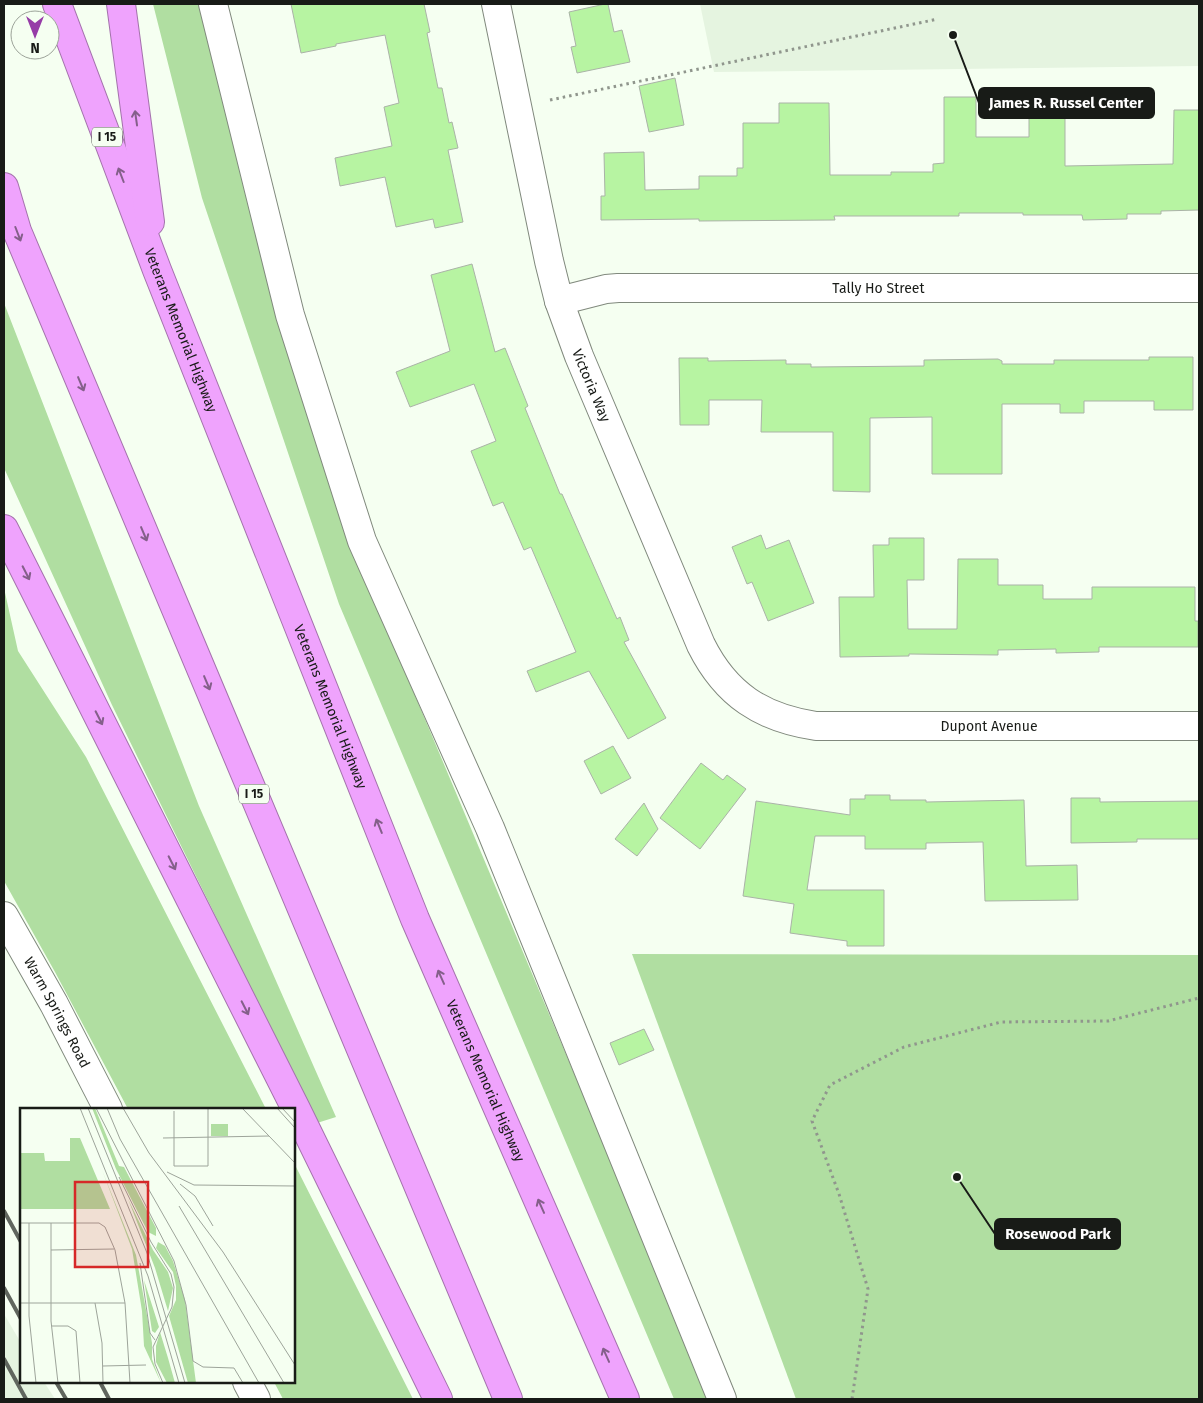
<svg xmlns="http://www.w3.org/2000/svg" width="1203" height="1403" font-family="'Fira Sans',sans-serif">
<style>
.built{fill:#e5f4e0}
.green{fill:#b0dea1}
.building{fill:#b7f4a2;stroke:#aab3a7}
.lines{fill:none;stroke-linecap:round;stroke-linejoin:round}
.minor-casing{stroke:#80897d;stroke-width:30}
.highway-casing{stroke:#a473ac;stroke-width:30}
.path{stroke:#90968d;stroke-width:3;stroke-dasharray:2.5 4;stroke-linecap:butt}
.minor{stroke:#fff;stroke-width:28}
.highway{stroke:#efa3fd;stroke-width:28}
.rail{stroke:#60665e;stroke-width:4}
.oneway{stroke:#845f8a}
.labels{text-anchor:middle;stroke-width:4;stroke-linejoin:round;paint-order:stroke}
.shield{fill:#f5fff1;stroke:#5a5f58;stroke-width:1}
.shield-label{font-size:12px;font-weight:bold;fill:#181b17}
.street-label{font-size:14px;fill:#181b17;stroke:#f5fff1}
.inset-road{fill:none;stroke:#9da49a;stroke-width:1}
.view{fill:#d62828;fill-opacity:0.15;stroke:#d62828;stroke-width:2.5}
.inset-edge{fill:none;stroke:#181b17;stroke-width:2.5}
.leader{fill:none;stroke:#181b17;stroke-width:2}
.callout-dot{fill:#181b17;stroke:#f5fff1;stroke-width:2}
.callout{fill:#181b17;stroke:#181b17;stroke-width:2}
.callout-label{font-size:15px;text-anchor:middle;font-weight:bold;fill:#fff}
</style>
<rect width="100%" height="100%" fill="#f5fff1"/>
<g class="built">
<polygon points="700,4 1199,4 1199,66 714,72"/>
<polygon points="4,1314 21,1343 21,1382 44,1382 55,1399 4,1399"/>
</g>
<g class="green">
<polygon points="153,4 206,4 274,301 334,500 406,674 711,1399 674,1399 339,604 202,198"/>
<polygon points="4,303 199,806 336,1117 317,1123 112,705 4,468"/>
<polygon points="4,588 18,651 86,757 266,1109 128,1109 55,972 4,881"/>
<polygon points="632,954 1199,955 1199,1399 796,1399"/>
<polygon points="294,1163 413,1399 283,1399 274,1382 294,1382"/>
</g>
<g class="building">
<polygon points="291,4 424,4 430,32 427,33 438,88 442,88 449,123 452,122 458,148 448,150 463,222 435,228 433,219 396,227 385,177 340,186 335,158 392,146 384,107 399,103 385,35 336,44 336,46 301,53"/>
<polygon points="605,4 608,4 614,32 622,30 630,62 577,73 571,47 576,46 569,12"/>
<polygon points="675,78 684,125 649,132 639,86"/>
<polygon points="1029,92 1065,92 1065,166 1173,164 1174,110 1199,110 1199,210 1161,211 1161,214 1127,214 1127,219 1083,220 1082,215 1023,215 1023,213 959,213 959,216 834,216 835,220 699,221 699,219 601,220 601,196 605,196 604,153 644,152 645,190 699,189 699,176 737,176 737,168 743,168 743,123 779,123 779,103 829,103 830,175 891,175 891,172 933,172 933,164 944,163 944,97 976,97 976,137 1029,137"/>
<polygon points="472,264 495,352 505,348 528,406 525,408 560,494 562,494 617,619 620,617 629,640 624,642 666,718 628,739 589,671 536,692 527,671 576,652 531,547 524,550 503,502 493,506 471,451 496,441 474,384 410,407 396,372 450,351 431,275"/>
<polygon points="1149,357 1193,357 1193,410 1154,410 1154,401 1084,401 1084,413 1060,413 1060,404 1002,404 1002,474 932,474 932,417 870,418 870,492 833,491 833,432 761,432 762,400 709,400 709,425 680,425 679,358 708,358 708,361 786,360 786,364 811,364 811,367 924,366 924,360 998,359 1002,361 1002,364 1054,364 1054,360 1149,360"/>
<polygon points="761,535 766,549 789,540 814,603 768,621 752,582 747,584 732,547"/>
<polygon points="889,538 924,538 924,580 907,580 908,629 957,629 958,559 998,559 998,585 1043,585 1043,599 1092,599 1092,587 1195,587 1195,621 1198,621 1198,647 1099,647 1099,652 1056,653 1056,649 998,650 998,655 909,654 909,656 840,657 839,597 874,597 873,545 889,545"/>
<polygon points="613,746 631,778 601,794 584,761"/>
<polygon points="701,763 723,780 727,775 746,789 700,849 660,818"/>
<polygon points="865,795 890,795 890,800 926,800 926,802 1024,800 1026,866 1077,865 1078,900 985,901 983,842 926,843 926,849 865,849 865,836 815,836 807,890 884,890 884,946 847,946 847,941 790,933 794,904 743,896 756,801 850,815 850,799 865,799"/>
<polygon points="1071,798 1100,798 1100,802 1199,801 1199,839 1137,839 1137,842 1071,843"/>
<polygon points="644,803 658,829 637,856 615,839"/>
<polygon points="644,1029 654,1050 619,1065 610,1043"/>
</g>
<g class="lines">
<g class="minor-casing">
<g id="minor">
<polyline points="213,4 290,315 362,541 490,828 722,1399"/>
<path id="s1" d="M496,4L549,261L559,301L579,356L701,645C726,695 762,718 816,726H1199"/>
<path id="s2" d="M559,301L606,289L618,288H1199"/>
<path id="s3" d="M4,916L54,1004L108,1109"/>
<polyline points="247,1382 256,1399"/>
</g>
</g>
<g class="highway-casing">
<g id="highway">
<path id="s4" d="M57,4L157,270L415,919L625,1399"/>
<polyline points="121,4 150,222"/>
<polyline points="4,187 17,231 508,1399"/>
<polyline points="4,529 296,1109 438,1399"/>
</g>
</g>
<g class="path">
<polyline points="550,100 938,19"/>
<polyline points="852,1399 868,1289 839,1194 812,1121 830,1085 904,1047 1001,1022 1108,1021 1199,998"/>
</g>
<use href="#minor" class="minor"/>
<use href="#highway" class="highway"/>
<g class="rail">
<polyline points="4,1211 21,1242"/>
<polyline points="4,1288 21,1319"/>
<polyline points="4,1359 26,1399"/>
<polyline points="56,1382 66,1399"/>
<polyline points="100,1382 109,1399"/>
</g>
</g>
<defs><path id="oneway-shaft" d="M-6 0H5M1.5-3L5.5 0L1.5 3" fill="none" stroke-width="1.6" stroke-linecap="round" stroke-linejoin="round" transform="scale(1.25)"/></defs>
<g class="oneway">
<use href="#oneway-shaft" transform="translate(136 118) rotate(-98)"/>
<use href="#oneway-shaft" transform="translate(121 175) rotate(-111)"/>
<use href="#oneway-shaft" transform="translate(18 234) rotate(69)"/>
<use href="#oneway-shaft" transform="translate(81 384) rotate(67)"/>
<use href="#oneway-shaft" transform="translate(144 534) rotate(67)"/>
<use href="#oneway-shaft" transform="translate(26 573) rotate(63)"/>
<use href="#oneway-shaft" transform="translate(207 683) rotate(67)"/>
<use href="#oneway-shaft" transform="translate(99 718) rotate(63)"/>
<use href="#oneway-shaft" transform="translate(379 826) rotate(-112)"/>
<use href="#oneway-shaft" transform="translate(172 863) rotate(63)"/>
<use href="#oneway-shaft" transform="translate(441 977) rotate(-114)"/>
<use href="#oneway-shaft" transform="translate(245 1008) rotate(63)"/>
<use href="#oneway-shaft" transform="translate(541 1206) rotate(-114)"/>
<use href="#oneway-shaft" transform="translate(606 1355) rotate(-114)"/>
</g>
<g class="labels">
<g class="shield">
<rect x="92" y="127.5" width="30" height="19" rx="4"/>
<rect x="239" y="784.5" width="30" height="19" rx="4"/>
</g>
<g class="shield-label">
<text x="107" y="141">I 15</text>
<text x="254" y="798">I 15</text>
</g>
<g class="street-label">
<text dy="5" stroke="none"><textPath href="#s2" startOffset="321">Tally Ho Street</textPath></text>
<text dy="5" stroke="none"><textPath href="#s4" startOffset="349">Veterans Memorial Highway</textPath></text>
<text dy="5" stroke="none"><textPath href="#s1" startOffset="394">Victoria Way</textPath></text>
<text dy="5" stroke="none"><textPath href="#s4" startOffset="754">Veterans Memorial Highway</textPath></text>
<text dy="5" stroke="none"><textPath href="#s1" startOffset="996">Dupont Avenue</textPath></text>
<text dy="5" stroke="none"><textPath href="#s3" startOffset="110">Warm Springs Road</textPath></text>
<text dy="5" stroke="none"><textPath href="#s4" startOffset="1159">Veterans Memorial Highway</textPath></text>
</g>
</g>
<g transform="translate(20 1108)">
<rect width="275" height="275" fill="#f5fff1"/>
<path d="M72,0H75L99,58L104,59L136,120V128L128,124L96,61ZM191,16H208V28H191ZM50,30H60L90,101H0V45H24L25,53H50ZM82,62L116,147L132,235V251L141,275L124,238L122,203L112,141ZM108,91L133,142L148,164L153,180L148,203L135,160ZM138,134L145,138L153,153L165,192L176,275H168L149,208L156,192V178L153,164L136,140ZM124,172L139,219L135,225L132,223ZM140,224L148,250L155,275H147L136,254V238Z" fill="#b0dea1"/>
<path class="inset-road" d="M60,0L128,168L159,275M68,0L127,145L165,275M76,0L154,153L166,197L173,253L183,259L214,260L223,275M87,0L100,31L239,275M103,0L129,45L203,144L275,257M119,0H212M222,0L275,55M257,0L275,20M262,0L275,14M154,3V58H188V0M143,30L249,28M147,64L174,77L275,78M99,69L131,134M160,76L175,88L193,118M159,98L264,275M0,115H79L85,119L95,142L105,195L110,275M9,115V208L16,275M31,115V213L38,275M131,134L151,166L154,179L152,199L133,239L135,256L143,275M31,142L94,141M120,155L130,225L135,232M0,195H105M75,195L82,235L83,275M32,218H48L56,223L60,275M83,258L126,257"/>
<path class="view" d="M55,74H128V159H55Z"/>
<rect width="275" height="275" class="inset-edge"/>
</g>
<path class="leader" d="M953 35L979 103M957 1177L995 1234"/>
<g class="callout-dot">
<circle cx="953" cy="35" r="5"/>
<circle cx="957" cy="1177" r="5"/>
</g>
<g class="callout">
<rect x="979" y="88" width="175" height="30" rx="5"/>
<rect x="995" y="1219" width="125" height="30" rx="5"/>
</g>
<g class="callout-label">
<text x="1066" y="108">James R. Russel Center</text>
<text x="1058" y="1239">Rosewood Park</text>
</g>
<rect width="1203" height="1403" fill="none" stroke="#181b17" stroke-width="10"/>
<g transform="translate(35 35) rotate(180)"><circle r="24" fill="#f5fff1" stroke="#9da49a"/>
<path d="M0-4L9 19L0 12L-9 19Z" fill="#963ca7"/>
<text y="-8" font-size="14" font-weight="bold" text-anchor="middle" fill="#181b17">N</text>
</g>
</svg>
